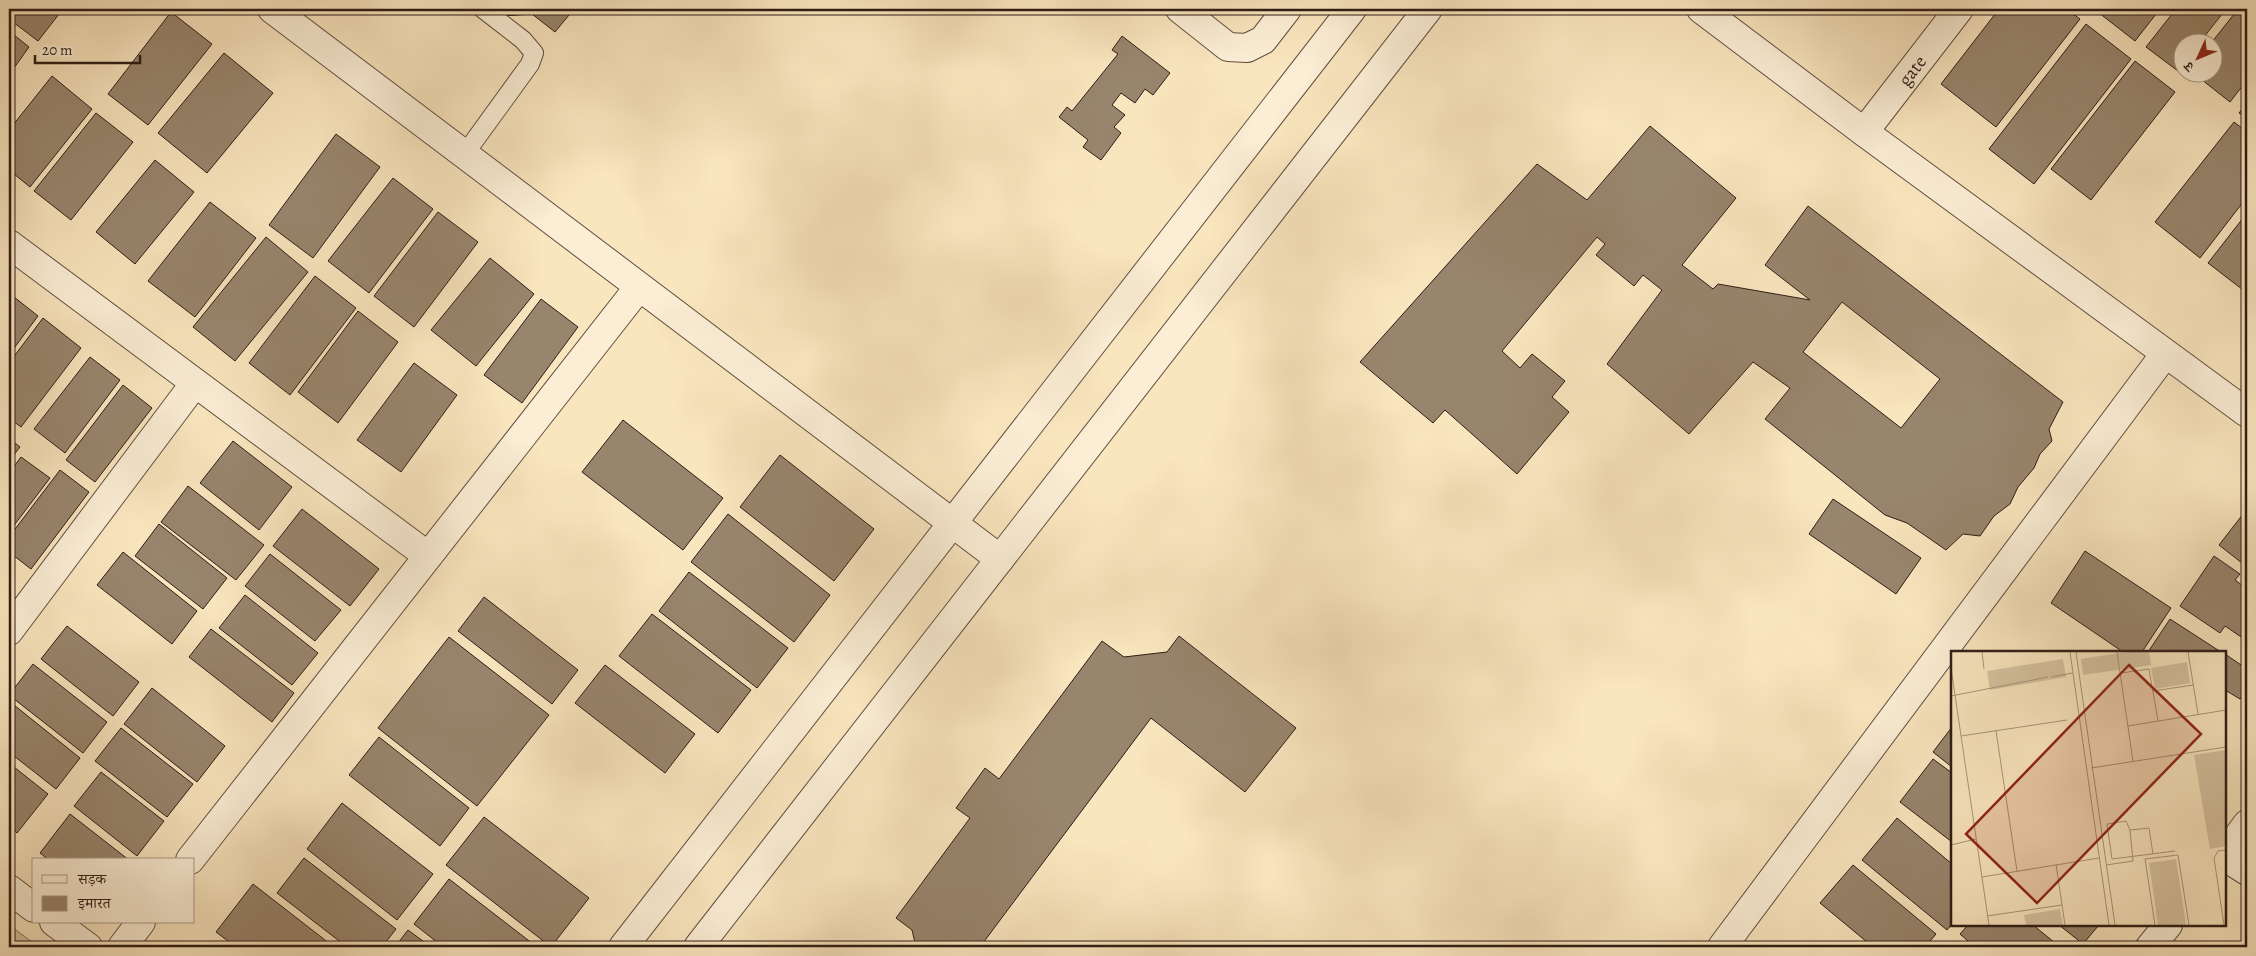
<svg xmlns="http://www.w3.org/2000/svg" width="2256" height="956" font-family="Alegreya,'Noto Serif Devanagari',serif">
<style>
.green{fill:#d6c3a1;stroke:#82705c}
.building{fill:#98856d;stroke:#2e1d16;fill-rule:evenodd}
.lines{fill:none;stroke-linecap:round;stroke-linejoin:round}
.service-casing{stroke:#614f40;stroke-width:20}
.minor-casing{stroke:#614f40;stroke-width:30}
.tertiary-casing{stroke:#614f40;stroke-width:30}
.service{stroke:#fbeed5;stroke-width:18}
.minor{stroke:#fbeed5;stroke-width:28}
.tertiary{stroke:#fbeed5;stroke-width:28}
.labels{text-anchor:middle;stroke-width:4;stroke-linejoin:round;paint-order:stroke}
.street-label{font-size:19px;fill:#2e1d16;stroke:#fbeed5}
.inset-road{fill:none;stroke:#a8957b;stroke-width:1}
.view{fill:#8f2418;fill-opacity:0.15;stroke:#8f2418;stroke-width:2.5}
.inset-edge{fill:none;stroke:#2e1d16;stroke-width:2.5}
</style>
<rect width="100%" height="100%" fill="#f9e5be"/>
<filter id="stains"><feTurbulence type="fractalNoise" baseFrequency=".004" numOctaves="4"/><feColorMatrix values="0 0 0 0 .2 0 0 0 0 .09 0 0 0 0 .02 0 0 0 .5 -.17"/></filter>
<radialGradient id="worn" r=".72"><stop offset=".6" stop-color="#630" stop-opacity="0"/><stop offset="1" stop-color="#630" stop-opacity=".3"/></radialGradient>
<polygon class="green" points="9,925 39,947 9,947"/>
<g class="building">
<polygon points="10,9 63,9 38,41 9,19"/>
<polygon points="491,9 574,9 555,32 532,14 503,16"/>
<polygon points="1999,9 2067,9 2080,19 1996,127 1941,84"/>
<polygon points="2094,9 2160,9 2135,41"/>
<polygon points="2176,9 2226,9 2200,42 2184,42 2184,64 2178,71 2146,47"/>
<polygon points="2238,9 2247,9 2247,80 2230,102 2192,72 2214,72 2214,42 2212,42"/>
<polygon points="171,12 212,44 148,125 108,94"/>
<polygon points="2086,24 2131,59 2034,184 1989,149"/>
<polygon points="9,31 29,47 9,75"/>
<polygon points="1122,36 1170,73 1153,95 1145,89 1135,103 1121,93 1112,105 1125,115 1114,127 1121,133 1101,160 1083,147 1088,140 1059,117 1067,107 1072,111 1118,54 1112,50"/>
<polygon points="224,53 273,93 207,173 158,133"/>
<polygon points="2135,61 2175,92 2091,200 2051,169"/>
<polygon points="52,76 92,109 30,187 9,170 9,130"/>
<polygon points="2247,103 2247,119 2239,113"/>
<polygon points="96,113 133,142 71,220 34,191"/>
<polygon points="2234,122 2247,132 2247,197 2200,258 2155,222"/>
<path d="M1650,126L1736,198L1682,265L1713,289L1718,284L1810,300L1765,265L1808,206L2063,402L2049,429L2052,441L2040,454L2034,468L2018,487L2010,504L1994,516L1980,536L1963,534L1946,550L1907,523L1885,515L1765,419L1790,388L1753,362L1689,434L1607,364L1662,290L1643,275L1634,286L1596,255L1605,244L1597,237L1502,351L1520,368L1532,354L1565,381L1552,397L1569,412L1517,474L1445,410L1433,423L1360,362L1537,164L1587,200ZM1842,302L1940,379L1901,428L1803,352Z"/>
<polygon points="336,134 380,167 313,258 269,225"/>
<polygon points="155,160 194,192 135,264 96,232"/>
<polygon points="393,178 433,209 369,293 328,261"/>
<polygon points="210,202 256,238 195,317 148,281"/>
<polygon points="438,212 478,242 414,327 374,296"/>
<polygon points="2247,213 2247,293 2208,263"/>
<polygon points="266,237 308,272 235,361 193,327"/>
<polygon points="490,258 534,294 476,366 431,330"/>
<polygon points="315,276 356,308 290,395 249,363"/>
<polygon points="9,293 38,316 9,355"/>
<polygon points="541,299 578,327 522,403 484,375"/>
<polygon points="358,311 398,342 338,423 298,392"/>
<polygon points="43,318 81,348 21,427 9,418 9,363"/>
<polygon points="90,357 120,380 65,453 34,429"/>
<polygon points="414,363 457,395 401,472 357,440"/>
<polygon points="123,385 152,408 95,482 66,460"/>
<polygon points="623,420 723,498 683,550 582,472"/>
<polygon points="9,438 20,447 9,461"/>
<polygon points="233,441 292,487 259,530 200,483"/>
<polygon points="780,455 874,529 834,581 740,507"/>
<polygon points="21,457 50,478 9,532 9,473"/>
<polygon points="60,470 89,492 31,569 9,552 9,537"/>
<polygon points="188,486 264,545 236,580 161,522"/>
<polygon points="1833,499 1921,558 1896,594 1809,534"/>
<polygon points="302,509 379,569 350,606 273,546"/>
<polygon points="2247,509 2247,567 2219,545"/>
<polygon points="728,514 830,595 794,642 691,562"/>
<polygon points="159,524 227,578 203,609 135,556"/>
<polygon points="2085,551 2171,608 2142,652 2123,652 2051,603"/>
<polygon points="123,552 197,611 172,644 97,585"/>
<polygon points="270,554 341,610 315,641 245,586"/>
<polygon points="2214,556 2240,574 2235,580 2247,589 2247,641 2225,626 2220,633 2180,606"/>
<polygon points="689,572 788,648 757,688 659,611"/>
<polygon points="245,595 318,653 292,685 219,628"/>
<polygon points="484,597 578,670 552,704 458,631"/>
<polygon points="652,614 751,690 718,733 619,656"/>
<polygon points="2170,619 2221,652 2148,652"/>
<polygon points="67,626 139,682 113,716 41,659"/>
<polygon points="211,629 294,693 272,722 189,657"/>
<polygon points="1179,636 1296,728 1245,792 1151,718 980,947 916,947 912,930 896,918 970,818 956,808 985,768 999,779 1102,641 1124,657 1167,652"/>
<polygon points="449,637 549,715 477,806 378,728"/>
<polygon points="2225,654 2247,669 2247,689 2240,699 2225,690"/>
<polygon points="33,664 107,722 83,753 9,695"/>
<polygon points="605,665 695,734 665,773 575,703"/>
<polygon points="152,688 225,746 197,782 124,724"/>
<polygon points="9,701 80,758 56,789 9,752"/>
<polygon points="1952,727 1952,767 1933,752"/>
<polygon points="121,728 193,784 167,817 95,761"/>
<polygon points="379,737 469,808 440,846 349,775"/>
<polygon points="1933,759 1952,773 1952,842 1900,802"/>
<polygon points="9,763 48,794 17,833 9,826"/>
<polygon points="101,772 164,821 137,856 74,806"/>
<polygon points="342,803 433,874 397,920 307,849"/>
<polygon points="70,814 129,860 49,860 40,853"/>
<polygon points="484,817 589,898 551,947 446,865"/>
<polygon points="1897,818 1952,864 1952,924 1947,930 1862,860"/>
<polygon points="304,858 396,929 382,947 347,947 277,893"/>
<polygon points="1853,865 1936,934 1925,947 1873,947 1820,903"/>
<polygon points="449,879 537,947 443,947 414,924"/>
<polygon points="253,884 334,947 236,947 216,932"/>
<polygon points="1968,925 2033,925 2060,947 1975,947 1960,934"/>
<polygon points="2059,925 2099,925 2083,944"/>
<polygon points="408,930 431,947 395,947"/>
</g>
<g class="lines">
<g class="service-casing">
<polyline id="service" points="464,155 530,64 534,53 523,40 483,9"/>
</g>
<g class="minor-casing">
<g id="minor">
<polyline points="272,9 1000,559"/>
<polyline points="1180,9 1228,47 1247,48 1263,40 1287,9"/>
<polyline points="1701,9 1864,132 2247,413"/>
<path id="s1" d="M1864,132L1959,9"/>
<polyline points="9,244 428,556"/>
<polyline points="9,631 195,383"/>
<polyline points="2225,854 2247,824"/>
<polyline points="2225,857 2247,871"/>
<polyline points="190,860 639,287"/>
<polyline points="9,889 34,908"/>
<polyline points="54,922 88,947"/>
<polyline points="122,947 141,922"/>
<polyline points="1722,947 2165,354"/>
<polyline points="2150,947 2168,925"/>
</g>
</g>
<g class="tertiary-casing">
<g id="tertiary">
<polyline points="623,947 1352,9"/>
<polyline points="698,947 1428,9"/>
</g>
</g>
<use href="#service" class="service"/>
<use href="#minor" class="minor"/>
<use href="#tertiary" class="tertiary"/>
</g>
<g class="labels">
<g class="street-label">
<text dy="7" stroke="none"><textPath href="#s1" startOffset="78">gate</textPath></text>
</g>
</g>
<g transform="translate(1951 651)">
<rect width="275" height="275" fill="#f9e5be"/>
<path d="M175,1H198L200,14L132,24L130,8ZM112,8L115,26L39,39L36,20ZM236,11L239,32L204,38L200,17ZM275,99V195L259,198L243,104ZM225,208L235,274H207L198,212ZM109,258L112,274H75L73,264Z" fill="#d6c3a1"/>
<path class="inset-road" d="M31,1L33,18M119,1L158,274M125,1L164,274M166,1L182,110M237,1L247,63M0,17L38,274M170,22L198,18L207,70M100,26L122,22M202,40L242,34M0,45L97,26M177,75L275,59M45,80L66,220M10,85L116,69M140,117L275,96M179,179L175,170L156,173L161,208L224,200M0,194L25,188M105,213L114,274M155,214L182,210L179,179L198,177L202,203M31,226L148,207M36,265L111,254M204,274L194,208L227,204L238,274M273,274L263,207L267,200L275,199"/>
<path class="view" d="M178,14L250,83L86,252L15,183Z"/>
<rect width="275" height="275" class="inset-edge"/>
</g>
<rect width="2256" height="956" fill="none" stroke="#f9e5be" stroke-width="30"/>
<rect x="10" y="10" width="2236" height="936" fill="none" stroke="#2e1d16" stroke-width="2.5"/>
<rect x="15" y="15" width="2226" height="926" fill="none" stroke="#2e1d16"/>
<rect x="32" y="858" width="162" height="65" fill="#fbeed5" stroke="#a99a89"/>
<rect x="42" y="875" width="25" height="8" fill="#fbeed5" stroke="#a99a89"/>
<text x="78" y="884" font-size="15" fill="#2e1d16">सड़क</text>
<rect x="42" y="896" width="25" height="15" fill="#98856d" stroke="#a99a89"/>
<text x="78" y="908" font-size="15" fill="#2e1d16">इमारत</text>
<g transform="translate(2198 58) rotate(226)"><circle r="24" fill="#fbeed5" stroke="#a99a89"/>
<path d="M0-4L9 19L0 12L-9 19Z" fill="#8f2418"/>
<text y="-8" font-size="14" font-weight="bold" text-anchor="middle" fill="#2e1d16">उ</text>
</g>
<path d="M35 55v8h105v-8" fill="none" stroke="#2e1d16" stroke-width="2.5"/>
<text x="42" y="55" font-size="15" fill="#2e1d16" stroke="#fbeed5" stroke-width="4" paint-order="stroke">20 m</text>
<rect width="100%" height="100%" filter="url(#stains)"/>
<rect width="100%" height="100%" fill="url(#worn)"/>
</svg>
